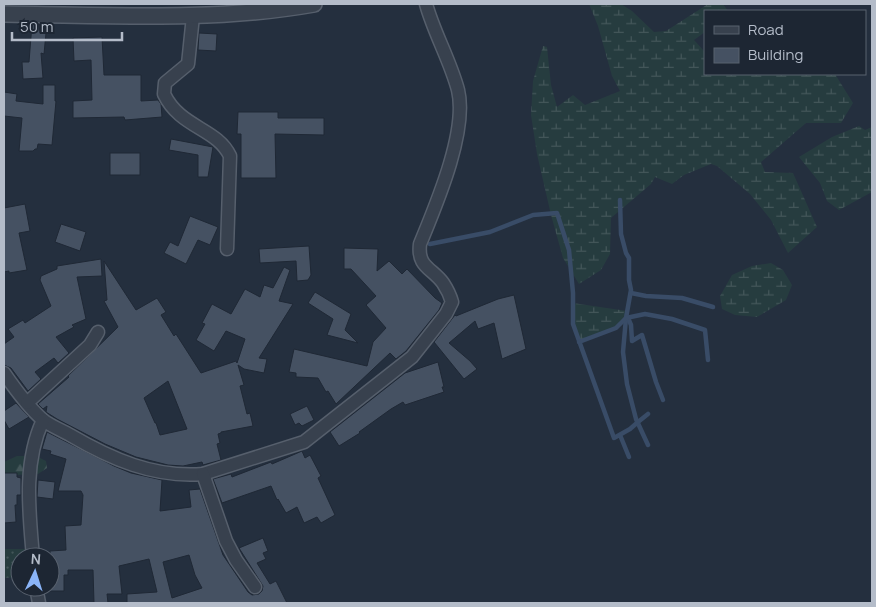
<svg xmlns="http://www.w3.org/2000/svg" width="876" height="607" font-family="Manrope,sans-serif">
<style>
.grass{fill:url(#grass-dots)}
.forest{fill:url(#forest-firs)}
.wetland{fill:url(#wetland-marsh)}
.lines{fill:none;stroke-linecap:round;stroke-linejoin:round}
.stream{stroke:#394c67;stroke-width:4.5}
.building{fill:#455162;stroke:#1f2835;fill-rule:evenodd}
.minor-casing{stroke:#565f6c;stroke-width:15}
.tertiary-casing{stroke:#565f6c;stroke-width:18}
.minor{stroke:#38414e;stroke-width:12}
.tertiary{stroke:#38414e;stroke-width:15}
</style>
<defs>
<pattern id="grass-dots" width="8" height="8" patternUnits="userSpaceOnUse" patternTransform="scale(1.25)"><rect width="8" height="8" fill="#263c3f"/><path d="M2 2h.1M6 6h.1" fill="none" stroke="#435659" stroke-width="1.8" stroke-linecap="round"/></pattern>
<pattern id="forest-firs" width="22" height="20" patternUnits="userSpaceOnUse" patternTransform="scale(1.25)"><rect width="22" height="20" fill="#263c3f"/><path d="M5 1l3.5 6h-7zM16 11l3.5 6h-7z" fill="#435659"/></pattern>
<pattern id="wetland-marsh" width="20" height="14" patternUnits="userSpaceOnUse" patternTransform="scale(1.25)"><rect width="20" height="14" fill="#263c3f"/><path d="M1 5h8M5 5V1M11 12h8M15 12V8" fill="none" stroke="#435659"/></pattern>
</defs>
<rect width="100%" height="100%" fill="#242f3e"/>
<polygon class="grass" points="4,549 27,549 28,557 20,557 20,577 4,578"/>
<polygon class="forest" points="17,456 36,456 46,461 47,468 38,474 14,475 4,482 4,462"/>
<g class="wetland">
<polygon points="589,4 621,4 632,11 654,32 666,31 708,4 723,4 728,11 705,11 705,32 694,40 705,52 705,74 835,74 853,103 841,123 806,123 761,162 765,172 793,173 817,227 788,253 771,220 750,194 717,166 711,164 684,175 672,184 655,177 651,184 611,218 610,254 601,270 579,284 563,258 551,215 537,154 531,115 533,81 543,46 547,47 551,85 557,107 573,95 585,105 620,91 612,76 598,26"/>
<polygon points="859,126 865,130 872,127 872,192 839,210 827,201 820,183 799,157 832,137"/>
<polygon points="771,263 783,270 792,285 786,300 757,317 735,315 722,309 720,296 732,275 752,266"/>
<path d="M573,303L627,311C623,332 596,336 579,342L573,324Z"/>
</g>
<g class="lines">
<g class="stream">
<polyline points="620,200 621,234 626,253 629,258 629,280 631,290 626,318 623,352 627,384 636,419 648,445"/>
<polyline points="430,244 490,232 533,215 557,213 569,250 573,293 573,324 614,438 630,429 638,422 648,414"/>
<polyline points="631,293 646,296 682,298 713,307"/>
<polyline points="628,318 631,325 632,341 642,335 656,382 663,400"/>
<polyline points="579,342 616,328 626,318 645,314 672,319 705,330 708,360"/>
<polyline points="620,435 629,457"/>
</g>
</g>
<g class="building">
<polygon points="32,24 39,24 40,33 46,33 44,54 41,53 43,78 23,79 22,62 29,62"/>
<polygon points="199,33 217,34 216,51 198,50"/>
<polygon points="102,37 104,75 141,75 141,101 158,100 161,104 162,117 125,120 124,117 73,118 73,101 92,100 91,60 74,61 73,38"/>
<polygon points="43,85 55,85 55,101 56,101 52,145 38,144 37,149 35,149 33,151 19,151 22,118 4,116 4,92 17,94 16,101 43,104"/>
<polygon points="238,112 278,112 278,118 324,118 324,135 275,134 276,178 241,178 241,134 237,134"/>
<polygon points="171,139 213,147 208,177 198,177 198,155 169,150"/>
<rect x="110" y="153" width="30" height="22"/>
<polygon points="25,204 30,231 19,233 27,270 9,273 9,271 4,272 4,208"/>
<polygon points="190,216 218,227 210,245 198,240 186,264 164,253 170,242 178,246"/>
<polygon points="61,224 86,232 80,251 55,242"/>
<polygon points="309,246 311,275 308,280 297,281 296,261 260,263 259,249"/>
<polygon points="344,248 378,249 377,271 389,261 402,274 407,269 435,298 442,303 439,310 406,351 396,359 390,353 336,404 328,391 326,392 318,378 296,377 296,373 289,372 294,349 367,366 373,342 386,328 366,305 376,296 351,269 344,269"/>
<polygon points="101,259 102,276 77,277 86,319 72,325 74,327 56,337 69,353 58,363 54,358 35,372 41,379 28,391 11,368 4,365 4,344 14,337 8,329 23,320 25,323 51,306 40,280 41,276 57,269 57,266"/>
<path d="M104,261L136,310L157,298L166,312L161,315L174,336L176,334L201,373L236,361L237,363L245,339L226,331L214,351L196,340L205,324L202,323L212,304L231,314L245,289L260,297L264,285L273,288L284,267L290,270L279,301L293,304L259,358L267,359L264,373L244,369L238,365L244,385L240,386L247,414L250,413L253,426L221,432V433L218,434L220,443L217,444L221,460L203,465L202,462L183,466L168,465L136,457L105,444L57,419L46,412L47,406L43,409L38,404L69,377L68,376L118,327L104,301L107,300ZM168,381L187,429L160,435L156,423H155L144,398Z"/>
<polygon points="315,292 351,314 345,330 358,343 327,335 333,319 308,303"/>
<polygon points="514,295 526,349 502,359 494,323 478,329 475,321 449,343 470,361 477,369 464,379 434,342 455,315 456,316 498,299"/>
<polygon points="438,362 444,387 442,387 444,392 405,405 403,402 391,409 359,432 360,433 339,446 330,432 405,373"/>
<polygon points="16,403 29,417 9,429 4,420 4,411"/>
<polygon points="307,406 314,420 302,426 299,423 295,425 290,414"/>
<path d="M47,432L114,466L131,473L162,480L160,511L191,507L189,490L200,489L223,555L248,592L252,595L259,594L262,591L263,586L239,548L263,538L268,551L263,553L266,559L257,563L270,584L276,581L287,603H127V594L157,592L149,559L119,566L122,594H107L108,603H94L93,570H68V575H64V591H50V551L66,550L65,526L81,525L83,495L81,491H58L66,459L50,454L51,451L42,449ZM189,555L195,575L202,588L172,598L163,562Z"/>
<polygon points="302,451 305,458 310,455 321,476 318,478 335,515 321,523 317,517 304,523 297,507 286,513 278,499 277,500 271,486 222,503 213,479 231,474 232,477 271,462 272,464"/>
<polygon points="4,473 17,473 17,477 21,478 21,495 17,495 17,505 15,505 16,522 4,523"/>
<polygon points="38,480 55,482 53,499 37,497"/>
</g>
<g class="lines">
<g class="minor-casing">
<g id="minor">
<path d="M193,16L188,64L165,83L164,94C180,128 217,128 230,156L227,249"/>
<path d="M4,373C15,389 28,407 43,420C51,426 61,430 70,435C111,459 154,478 203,474L304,442L412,357L446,314L452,302C450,295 447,289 443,283C432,268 417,267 420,244C436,205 468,131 458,90C450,60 434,33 426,4"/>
<polyline points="27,403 90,345 98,332"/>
<polyline points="203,474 226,541 236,560 255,587"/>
<path d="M33,557C29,511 23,463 43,420"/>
<polyline points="36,587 39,603"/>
</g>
</g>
<g class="tertiary-casing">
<path id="tertiary" d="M4,14C107,15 212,22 314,4"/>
</g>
<use href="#minor" class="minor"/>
<use href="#tertiary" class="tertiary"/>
</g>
<rect width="876" height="607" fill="none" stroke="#b4bcc9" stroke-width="10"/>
<rect x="704" y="10" width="162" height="65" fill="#1d2633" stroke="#59626f"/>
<rect x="714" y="26" width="25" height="8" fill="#38414e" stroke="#59626f"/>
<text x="748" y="35" font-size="15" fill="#b4bcc9">Road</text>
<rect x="714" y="48" width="25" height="15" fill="#455162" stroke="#59626f"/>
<text x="748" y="60" font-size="15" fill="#b4bcc9">Building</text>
<g transform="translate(35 572) rotate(4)"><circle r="24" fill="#1d2633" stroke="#59626f"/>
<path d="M0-4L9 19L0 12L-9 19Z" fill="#8ab4f8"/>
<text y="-8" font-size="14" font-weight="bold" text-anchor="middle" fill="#b4bcc9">N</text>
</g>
<path d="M12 32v8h110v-8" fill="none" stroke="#b4bcc9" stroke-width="2.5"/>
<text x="20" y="32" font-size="15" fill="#b4bcc9" stroke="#1d2633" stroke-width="4" paint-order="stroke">50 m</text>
</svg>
